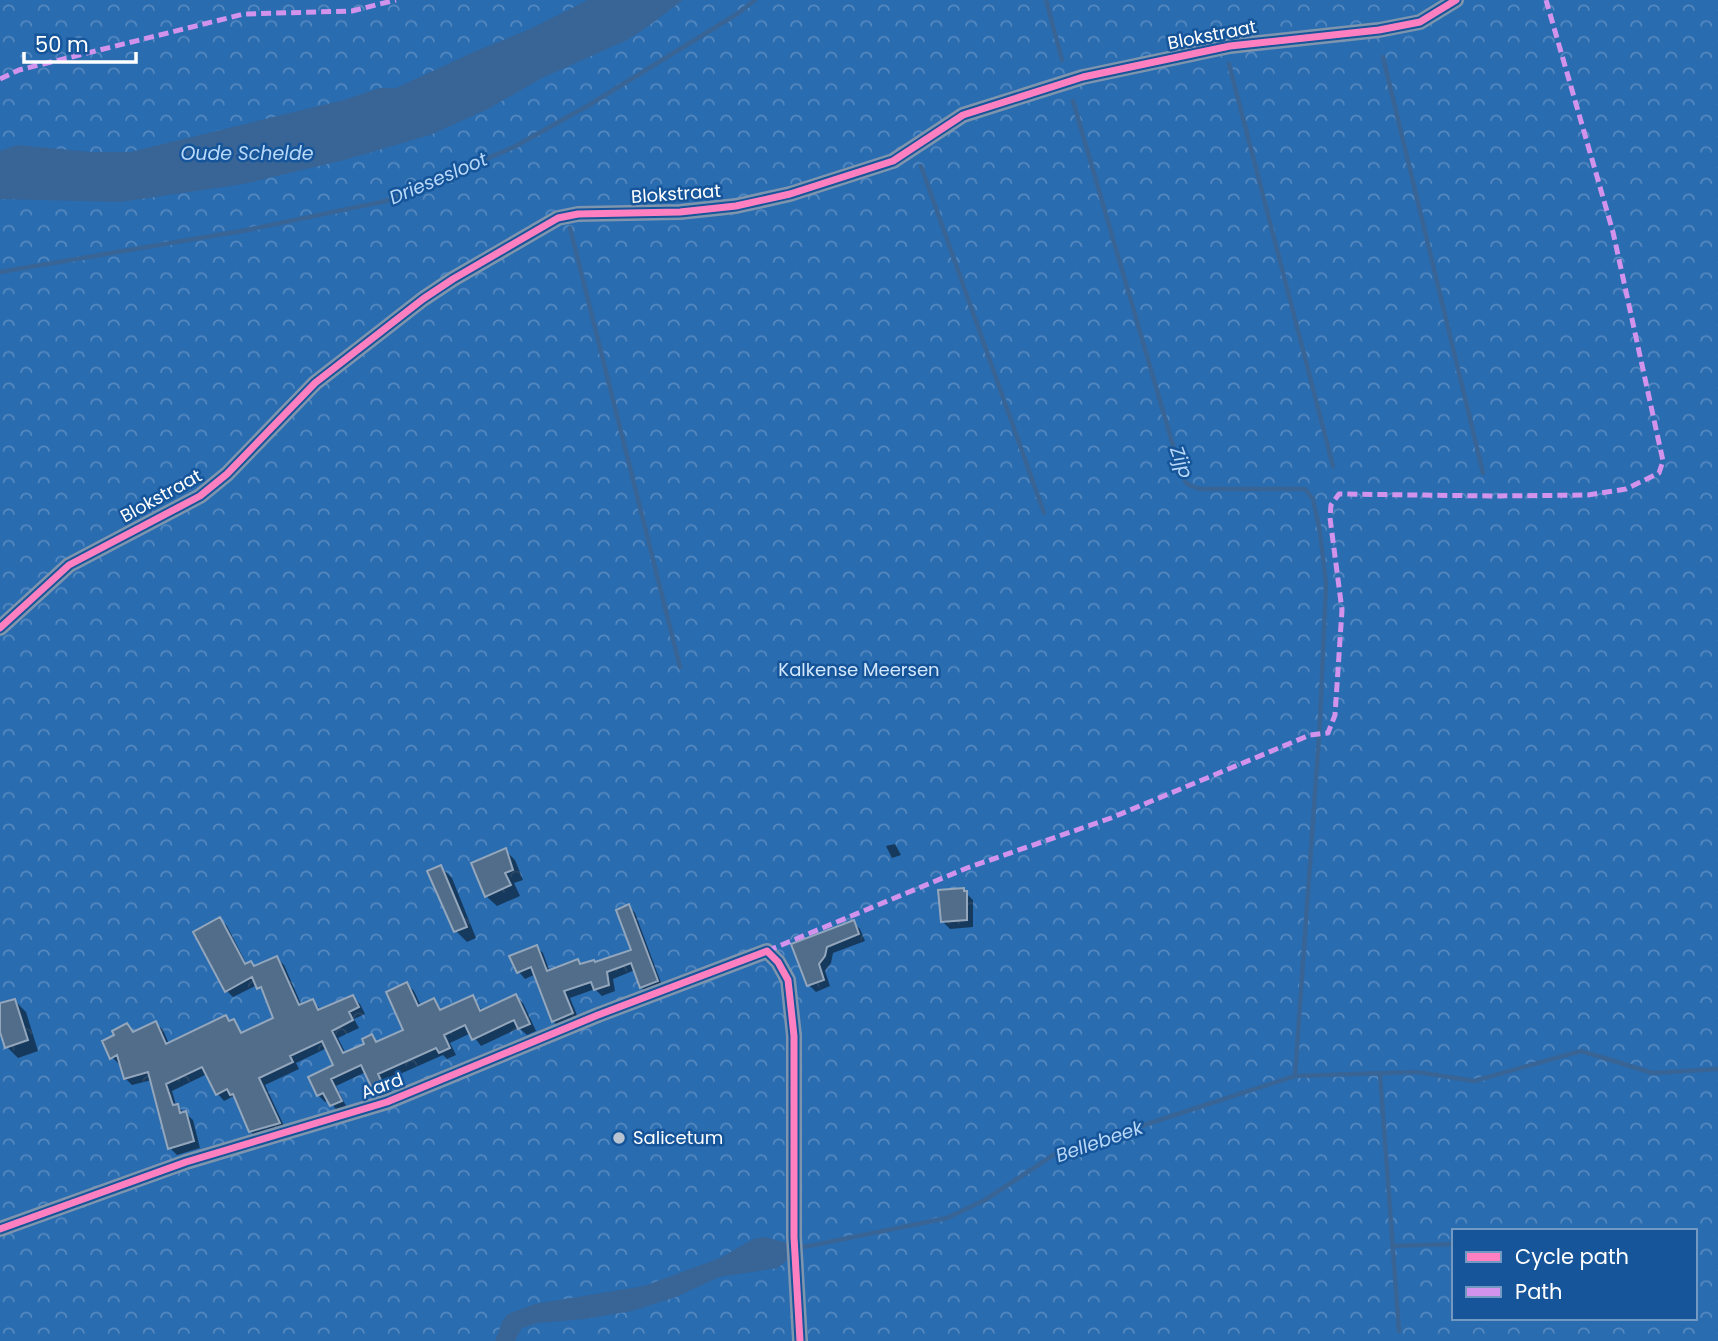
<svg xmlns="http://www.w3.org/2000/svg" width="1718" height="1341" font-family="Poppins,sans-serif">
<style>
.park{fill:url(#park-crowns);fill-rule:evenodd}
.water{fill:#396596}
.shadow{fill:#0007}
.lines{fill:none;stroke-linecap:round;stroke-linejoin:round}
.stream{stroke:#396596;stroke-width:4.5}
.building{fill:#516d8a;stroke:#93a6bb;stroke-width:2}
.minor{stroke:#7f95ae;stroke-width:16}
.quiet{stroke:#d193ec;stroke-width:5;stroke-dasharray:10 5;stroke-linecap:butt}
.cycleway-casing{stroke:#16559a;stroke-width:11}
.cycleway{stroke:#ff80c0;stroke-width:7}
.poi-dot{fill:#b8c4d1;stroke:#16559a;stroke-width:2.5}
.labels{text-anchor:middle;stroke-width:5;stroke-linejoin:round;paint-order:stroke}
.street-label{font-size:18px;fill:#fff;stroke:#16559a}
.park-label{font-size:18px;fill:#d3e7fd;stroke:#16559a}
.poi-label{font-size:18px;fill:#fff;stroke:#16559a;text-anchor:start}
.water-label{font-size:19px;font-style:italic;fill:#b8d8f9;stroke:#16559a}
</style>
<defs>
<pattern id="park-crowns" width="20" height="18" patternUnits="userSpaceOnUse" patternTransform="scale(1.75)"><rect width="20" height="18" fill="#2a6cb0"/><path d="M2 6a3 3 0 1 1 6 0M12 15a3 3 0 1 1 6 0" fill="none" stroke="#5589c0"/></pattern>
</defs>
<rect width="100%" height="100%" fill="#34567c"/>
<path class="park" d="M0,0H1718V1341H0ZM1454,1231H1695V1318H1454Z"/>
<g class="water">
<polygon points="588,0 683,0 643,30 627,40 542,78 488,109 430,135 344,160 244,184 120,202 0,199 0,151 17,145 91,152 130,152 344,100 380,88 396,88 476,51 530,29"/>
<polygon points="765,1237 787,1243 789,1258 778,1268 719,1277 676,1297 632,1311 584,1319 538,1323 522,1328 515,1341 495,1341 503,1320 508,1314 535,1304 644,1286 720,1258 753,1239"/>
</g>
<g class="shadow">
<polygon points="895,844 901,855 892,858 886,846"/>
<polygon points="505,850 515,860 523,880 514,883 520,896 497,906 486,896"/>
<polygon points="441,867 452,878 476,938 467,942 456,931 429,872"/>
<polygon points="963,890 973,900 973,927 950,929 943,922"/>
<polygon points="629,906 635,913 663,988 648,994 641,987 635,970 613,979 615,991 602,996 595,989 570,998 579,1020 560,1028 553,1021 536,974 525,979 519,972 512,957 537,947 543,953 550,972 578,961 583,965 596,964 633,951"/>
<polygon points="220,919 227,926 247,965 255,968 277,958 284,965 302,1006 313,1001 321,1010 353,997 360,1004 365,1014 354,1019 359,1028 338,1038 346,1054 367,1045 372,1036 378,1043 406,1030 407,984 414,991 421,1006 434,1000 443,1011 473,997 483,1012 516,996 523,1003 536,1031 527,1035 519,1028 481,1046 471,1033 450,1043 456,1055 447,1059 443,1055 384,1081 391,1098 384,1101 376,1094 366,1072 336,1086 347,1108 338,1112 329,1100 325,1102 318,1095 335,1066 327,1048 296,1063 299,1069 265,1085 286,1130 257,1138 250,1131 237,1099 234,1096 224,1101 218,1094 207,1074 172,1091 176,1105 193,1120 200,1148 177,1155 170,1148 152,1080 132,1085 125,1078 121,1063 119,1064 112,1057 116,1036 127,1025 134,1032 156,1023 163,1030 169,1044 225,1017 231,1023 233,1021 243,1034 275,1019 266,995 257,985 233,997 226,990"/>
<polygon points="853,922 860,929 865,941 833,953 831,963 825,971 830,986 816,992 809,985 793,945"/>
<polygon points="15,1001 26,1012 38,1051 18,1058 7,1047 0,1026 0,1005"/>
</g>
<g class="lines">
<g class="stream">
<polyline points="1046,0 1062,60"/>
<polyline points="1383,57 1483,473"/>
<polyline points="1229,64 1333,466"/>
<polyline points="1073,101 1181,473 1187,484 1199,489 1305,489 1313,499 1320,532 1326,584 1320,722 1295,1076"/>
<polyline points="921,166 1044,513"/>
<polyline points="570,228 680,667"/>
<polyline points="0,272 247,230 386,201 514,147 589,105 737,14 755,0"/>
<polyline points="1380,1074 1399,1331"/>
<polyline points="1393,1246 1454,1244"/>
<polyline points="799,1248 947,1218 985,1200 1055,1154 1295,1076 1417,1072 1474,1081 1581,1051 1653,1073 1718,1069"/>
</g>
</g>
<g class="building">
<polygon points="506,848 513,870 505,873 511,885 485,897 471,863"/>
<polygon points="441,865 467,927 454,932 427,871"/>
<polygon points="964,888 964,891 967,891 967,920 941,922 938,890"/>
<polygon points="629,904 658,981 640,988 631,963 607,972 609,985 594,990 591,982 564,991 573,1013 552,1022 531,967 517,973 509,956 537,945 547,971 578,959 580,964 594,960 595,962 631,950 616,910"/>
<polygon points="220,917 245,964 251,961 254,966 277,956 299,1005 313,999 318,1010 353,995 359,1007 349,1012 353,1020 332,1031 343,1053 364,1044 362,1039 372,1034 376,1042 403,1030 386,992 407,982 418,1006 434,998 440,1010 473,995 480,1011 516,994 530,1024 518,1029 514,1020 472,1040 465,1025 444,1035 450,1048 439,1053 436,1048 378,1074 386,1091 375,1095 361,1065 331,1079 342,1101 330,1106 323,1093 317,1096 308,1077 333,1065 322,1041 290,1056 293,1062 259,1078 280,1123 249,1132 233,1094 230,1095 227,1089 216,1095 202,1067 166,1084 173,1105 178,1104 180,1113 186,1111 194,1141 168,1149 148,1072 124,1079 117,1055 110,1059 102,1041 114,1035 112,1031 127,1023 133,1032 156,1021 166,1044 226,1015 229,1021 234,1019 241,1033 273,1018 261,987 257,989 252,977 225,992 193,932"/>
<polygon points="854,920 859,934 827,947 825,956 819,964 824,980 807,986 791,944"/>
<polygon points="15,999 28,1040 5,1048 0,1032 0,1003"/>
</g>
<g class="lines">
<g class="minor">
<polyline points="0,628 69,565 200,496 227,474 315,383 423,299 453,279 558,218 578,214 680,212 736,206 790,194 893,161 963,115 1083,77 1230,46 1379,30 1420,22 1456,0"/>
<polyline points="0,1229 186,1162 387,1102 598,1015 767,951 778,962 788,980 794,1036 794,1237 800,1341"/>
</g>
<g class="quiet">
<polyline points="0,79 19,70 244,14 352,11 396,0"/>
<polyline points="767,951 967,868 1111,818 1310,735 1328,733 1335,715 1342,610 1330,518 1331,505 1339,494 1495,496 1588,495 1626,489 1659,473 1663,461 1613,232 1546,0"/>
</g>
<g class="cycleway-casing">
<g id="cycleway">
<polyline points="0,628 69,565 200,496 227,474 315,383 423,299 453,279 558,218 578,214 680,212 736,206 790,194 893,161 963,115 1083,77 1230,46 1379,30 1420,22 1456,0"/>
<polyline points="0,1229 186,1162 387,1102 598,1015 767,951 778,962 788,980 794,1036 794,1237 800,1341"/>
</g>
</g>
<use href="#cycleway" class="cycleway"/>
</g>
<circle class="poi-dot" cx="619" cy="1138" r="7"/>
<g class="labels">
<g class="street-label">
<text transform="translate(1212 35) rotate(-11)" y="6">Blokstraat</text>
<text transform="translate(676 194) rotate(-4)" y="6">Blokstraat</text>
<text transform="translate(161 496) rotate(-29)" y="6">Blokstraat</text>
<text transform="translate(382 1086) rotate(-20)" y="6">Aard</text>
</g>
<g class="park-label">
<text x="859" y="676">Kalkense Meersen</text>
</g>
<g class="poi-label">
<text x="633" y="1144">Salicetum</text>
</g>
<g class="water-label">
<text x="247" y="160">Oude Schelde</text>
<text transform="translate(438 178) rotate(-23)" y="7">Driesesloot</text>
<text transform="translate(1182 462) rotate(70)" y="7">Zijp</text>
<text transform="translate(1099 1141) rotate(-19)" y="7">Bellebeek</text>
</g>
</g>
<rect x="1452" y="1229" width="245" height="91" fill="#16559a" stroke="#7399c2" stroke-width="2"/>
<rect x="1466" y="1252" width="35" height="10" fill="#ff80c0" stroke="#7399c2" stroke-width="2"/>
<text x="1515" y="1264" font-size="21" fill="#ffffff">Cycle path</text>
<rect x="1466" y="1287" width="35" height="10" fill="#d193ec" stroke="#7399c2" stroke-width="2"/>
<text x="1515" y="1299" font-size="21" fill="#ffffff">Path</text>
<path d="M24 52v10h112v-10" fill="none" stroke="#ffffff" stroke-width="3.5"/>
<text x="35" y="52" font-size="21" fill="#ffffff" stroke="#16559a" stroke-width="5" paint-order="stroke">50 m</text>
</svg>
